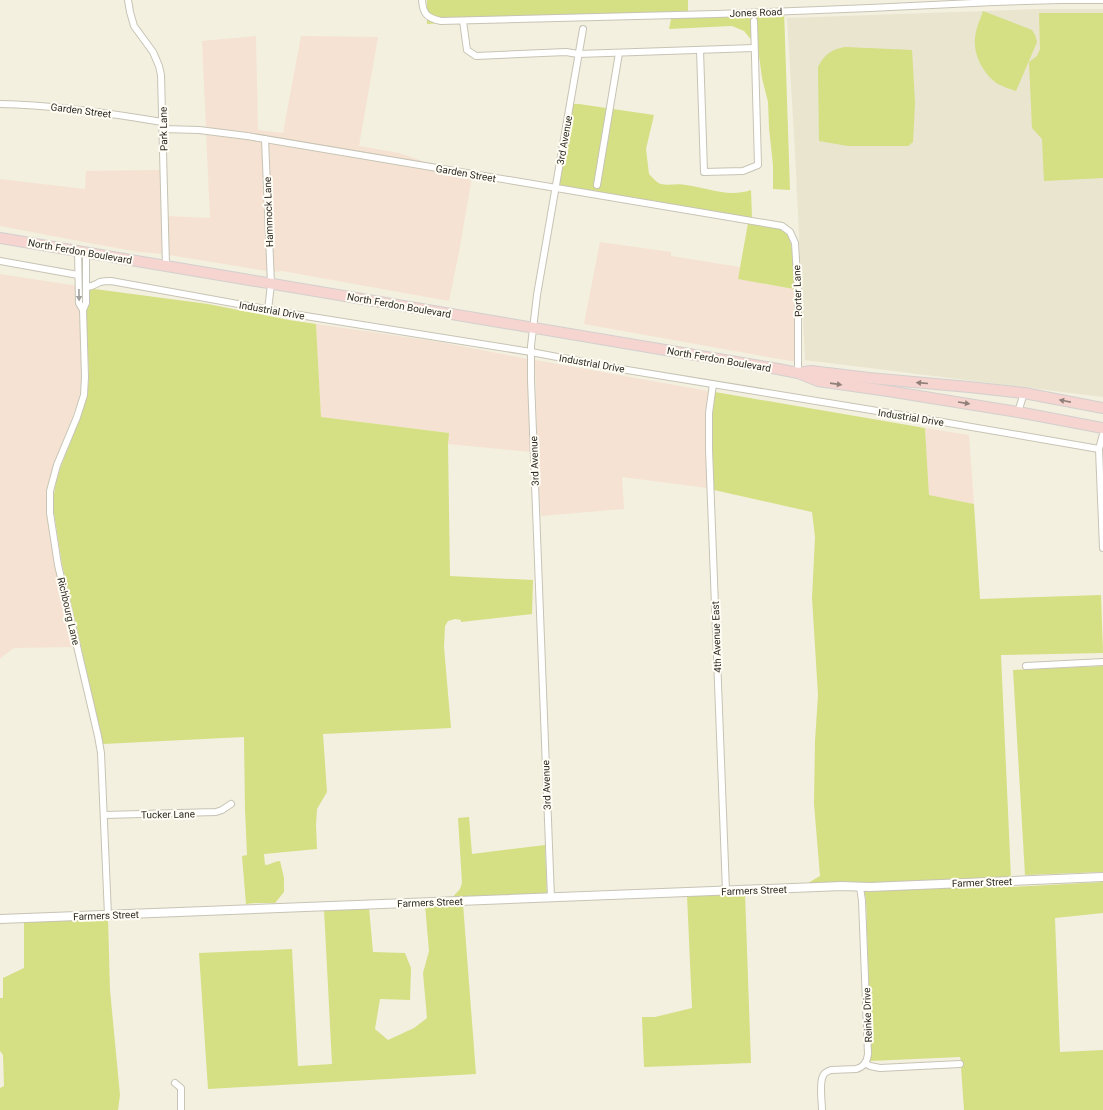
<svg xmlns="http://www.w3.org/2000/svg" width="1103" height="1110" font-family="Roboto,sans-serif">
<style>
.commercial{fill:#f5e2d2}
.built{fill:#e9e5ce}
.green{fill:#d5df83}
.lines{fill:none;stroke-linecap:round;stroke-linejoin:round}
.minor-casing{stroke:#c7c4b5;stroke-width:8}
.tertiary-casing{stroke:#c7c4b5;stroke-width:10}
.primary-casing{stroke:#d1d0cf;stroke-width:12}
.minor{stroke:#fff;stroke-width:6}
.tertiary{stroke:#fff;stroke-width:8}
.primary{stroke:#f6d4cf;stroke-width:10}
.oneway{fill:#a0a09d}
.oneway2{fill:#91807a}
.labels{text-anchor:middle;stroke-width:4;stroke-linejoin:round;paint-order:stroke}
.street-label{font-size:10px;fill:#2c2b25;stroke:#fffdf4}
</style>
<rect width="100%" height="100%" fill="#f3f0e0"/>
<g class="commercial">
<polygon points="256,36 258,130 283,133 301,36 378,37 359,146 399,153 431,164 248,133 206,128 202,41"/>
<polygon points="206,133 262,142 267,271 169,255 168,216 210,218"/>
<polygon points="269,143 472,177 459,252 449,301 282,271 273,272"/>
<polygon points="160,170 162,254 140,252 111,247 0,226 0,179 85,189 86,171"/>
<polygon points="600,242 671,252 671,256 740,267 739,279 794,289 796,362 584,324"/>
<polygon points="0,274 78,286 82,377 79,399 54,465 47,491 46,501 47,514 55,565 74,647 14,648 3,656 0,659"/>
<polygon points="316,324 440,342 528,359 531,452 448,444 449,433 321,417"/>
<polygon points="535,360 708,391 705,415 707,488 622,477 624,509 541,516 538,473"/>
<polygon points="925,428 969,435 974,504 929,495"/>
</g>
<polygon class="built" points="1038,9 1103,9 1103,397 805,360 795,152 787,18"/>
<g class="green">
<polygon points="427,0 688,0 688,12 784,10 790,190 773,189 773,165 769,128 768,102 762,78 758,48 744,31 732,26 669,29 672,14 457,22 427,24"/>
<path d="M983,11L1032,30L1035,35L1037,42L1016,91C1010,89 1004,87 998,84C982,73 971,51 976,32C977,25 981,18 983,11Z"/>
<polygon points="1039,13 1103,13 1103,178 1044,181 1042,139 1032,128 1029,62 1037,56 1040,49"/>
<path d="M845,47L912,50L915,103L913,142L908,146H848L819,141L818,67C824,55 832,49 845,47Z"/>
<path d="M573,104H579L654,115L646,149L649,174C652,177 657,183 661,184C669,186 678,183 686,185C709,188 728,198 751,190L752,218L559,185Z"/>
<path d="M748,223C757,225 775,226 782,230C796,237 793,275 794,289L738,279Z"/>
<path d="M87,288L208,304L289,320L316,324L321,417L449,433L448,444L450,576L533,580L532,614L461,622V620L455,619L448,621L445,626L444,647L451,728L323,734L327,792L317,809L316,825L317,849L264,854L265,865C270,865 275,861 280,861L284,878V892L275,903H256L246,904L242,856L247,855L245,810L244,737L103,744L81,646L62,564L54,513L53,501L56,482L61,466L80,418L87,395L89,377L86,309Z"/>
<polygon points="715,392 925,428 929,495 974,504 980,599 1101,595 1103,653 1001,655 1011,878 870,884 808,885 808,883 820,876 814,804 815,741 818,695 812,598 815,537 812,512 714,490 712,426 712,413"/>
<polygon points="1103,666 1103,872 1025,875 1013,670"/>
<polygon points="469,817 472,854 545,845 547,895 451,899 460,889 462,883 458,818"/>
<polygon points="1103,882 1103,913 1055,918 1060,1052 1103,1050 1103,1110 964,1110 961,1067 963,1067 963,1061 961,1061 960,1057 870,1061 871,1054 866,900 864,889 1011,884 1012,887"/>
<polygon points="745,893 751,1063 644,1067 642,1017 655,1017 692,1008 687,895"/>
<polygon points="463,904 476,1074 208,1089 199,953 292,949 298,1066 332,1064 324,909 369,908 373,952 405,953 411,968 410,1000 380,999 375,1029 388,1040 414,1028 427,1018 423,973 429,951 425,905"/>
<polygon points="108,918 110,990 120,1095 118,1110 0,1110 0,1088 4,1086 3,1055 0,1051 0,998 3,998 3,978 24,968 24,921"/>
</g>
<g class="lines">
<g class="minor-casing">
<g id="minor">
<polyline points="128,0 130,12 134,26 153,52 159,66 161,75 166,266"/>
<path d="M422,0C423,14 427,18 441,21L716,14L870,8L994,2L1061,0H1103"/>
<polyline points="463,21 467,50 476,56 566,52 578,54 754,48"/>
<polyline points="700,50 704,172 743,171 758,165 754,21"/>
<path d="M0,104C55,105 109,113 162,122"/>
<polyline points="163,129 199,130 247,136 782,226 790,232 795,243 798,292 798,373"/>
<polyline points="265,139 271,284 268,310"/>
<polyline points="597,185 619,53"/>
<polyline points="78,251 79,303 83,310"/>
<polyline points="86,253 86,303 83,310 85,377 84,395 77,417 57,465 50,491 50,513 58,565 98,736 101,753 108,915"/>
<polyline points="0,261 78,275"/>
<path d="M86,287C92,287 94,285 100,282C104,281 108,281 111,281L293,314L531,352L621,369L908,416L1099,449"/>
<polyline points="713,384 709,413 709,450 726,891"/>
<polyline points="1018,412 1024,393"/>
<polyline points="1103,434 1099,449 1103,548"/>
<polyline points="1026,666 1103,662"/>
<polyline points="104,815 216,812 222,810 231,804"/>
<polyline points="551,898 531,380 531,346 537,295 583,29"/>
<polyline points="865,1063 870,1066 880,1068 960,1064"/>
<polyline points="175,1083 181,1088 181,1110"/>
<path d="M822,1110C822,1102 819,1083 823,1076C824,1073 828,1071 831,1070L856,1069C864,1067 867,1062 868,1054L862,901L860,887"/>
</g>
</g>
<g class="tertiary-casing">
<polyline id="tertiary" points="0,919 842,886 870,887 1103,877"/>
</g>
<g class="primary-casing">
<g id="primary">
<polyline points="0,238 778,369 798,373 818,381 888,391 1018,412 1103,428"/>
<polyline points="798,373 811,371 869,378 969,387 1024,393 1103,408"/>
</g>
</g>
<use href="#minor" class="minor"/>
<use href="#tertiary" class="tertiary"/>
<use href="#primary" class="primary"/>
</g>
<defs><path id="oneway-solid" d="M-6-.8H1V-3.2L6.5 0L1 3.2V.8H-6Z"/></defs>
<use class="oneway" href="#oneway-solid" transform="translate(79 295) rotate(89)"/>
<g class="oneway2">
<use href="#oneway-solid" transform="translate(922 383) rotate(-175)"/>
<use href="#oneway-solid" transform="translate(836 384) rotate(8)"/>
<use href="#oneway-solid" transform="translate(1065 401) rotate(-169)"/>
<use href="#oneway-solid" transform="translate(964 403) rotate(9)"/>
</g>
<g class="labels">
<g class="street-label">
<text transform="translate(756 12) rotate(-2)" y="4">Jones Road</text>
<text transform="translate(81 110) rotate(7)" y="4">Garden Street</text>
<text transform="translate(163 129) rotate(-91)" y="4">Park Lane</text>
<text transform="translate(564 140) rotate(-80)" y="4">3rd Avenue</text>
<text transform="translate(466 173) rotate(10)" y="4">Garden Street</text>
<text transform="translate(268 212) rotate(-92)" y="4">Hammock Lane</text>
<text transform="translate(80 251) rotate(10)" y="4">North Ferdon Boulevard</text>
<text transform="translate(797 291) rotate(-92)" y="4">Porter Lane</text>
<text transform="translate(399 305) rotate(10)" y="4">North Ferdon Boulevard</text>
<text transform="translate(272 310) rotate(10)" y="4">Industrial Drive</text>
<text transform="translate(719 359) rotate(10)" y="4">North Ferdon Boulevard</text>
<text transform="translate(592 363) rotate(10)" y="4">Industrial Drive</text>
<text transform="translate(911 417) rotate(9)" y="4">Industrial Drive</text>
<text transform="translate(534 461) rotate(-92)" y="4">3rd Avenue</text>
<text transform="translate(69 611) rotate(77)" y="4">Richbourg Lane</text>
<text transform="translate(716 637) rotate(-92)" y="4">4th Avenue East</text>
<text transform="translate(546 785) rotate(-92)" y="4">3rd Avenue</text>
<text transform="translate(168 814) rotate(-1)" y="4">Tucker Lane</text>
<text transform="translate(982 882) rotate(-2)" y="4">Farmer Street</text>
<text transform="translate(754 890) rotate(-2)" y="4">Farmers Street</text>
<text transform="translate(430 902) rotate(-2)" y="4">Farmers Street</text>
<text transform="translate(106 915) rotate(-2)" y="4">Farmers Street</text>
<text transform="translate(867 1015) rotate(-92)" y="4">Reinke Drive</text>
</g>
</g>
</svg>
